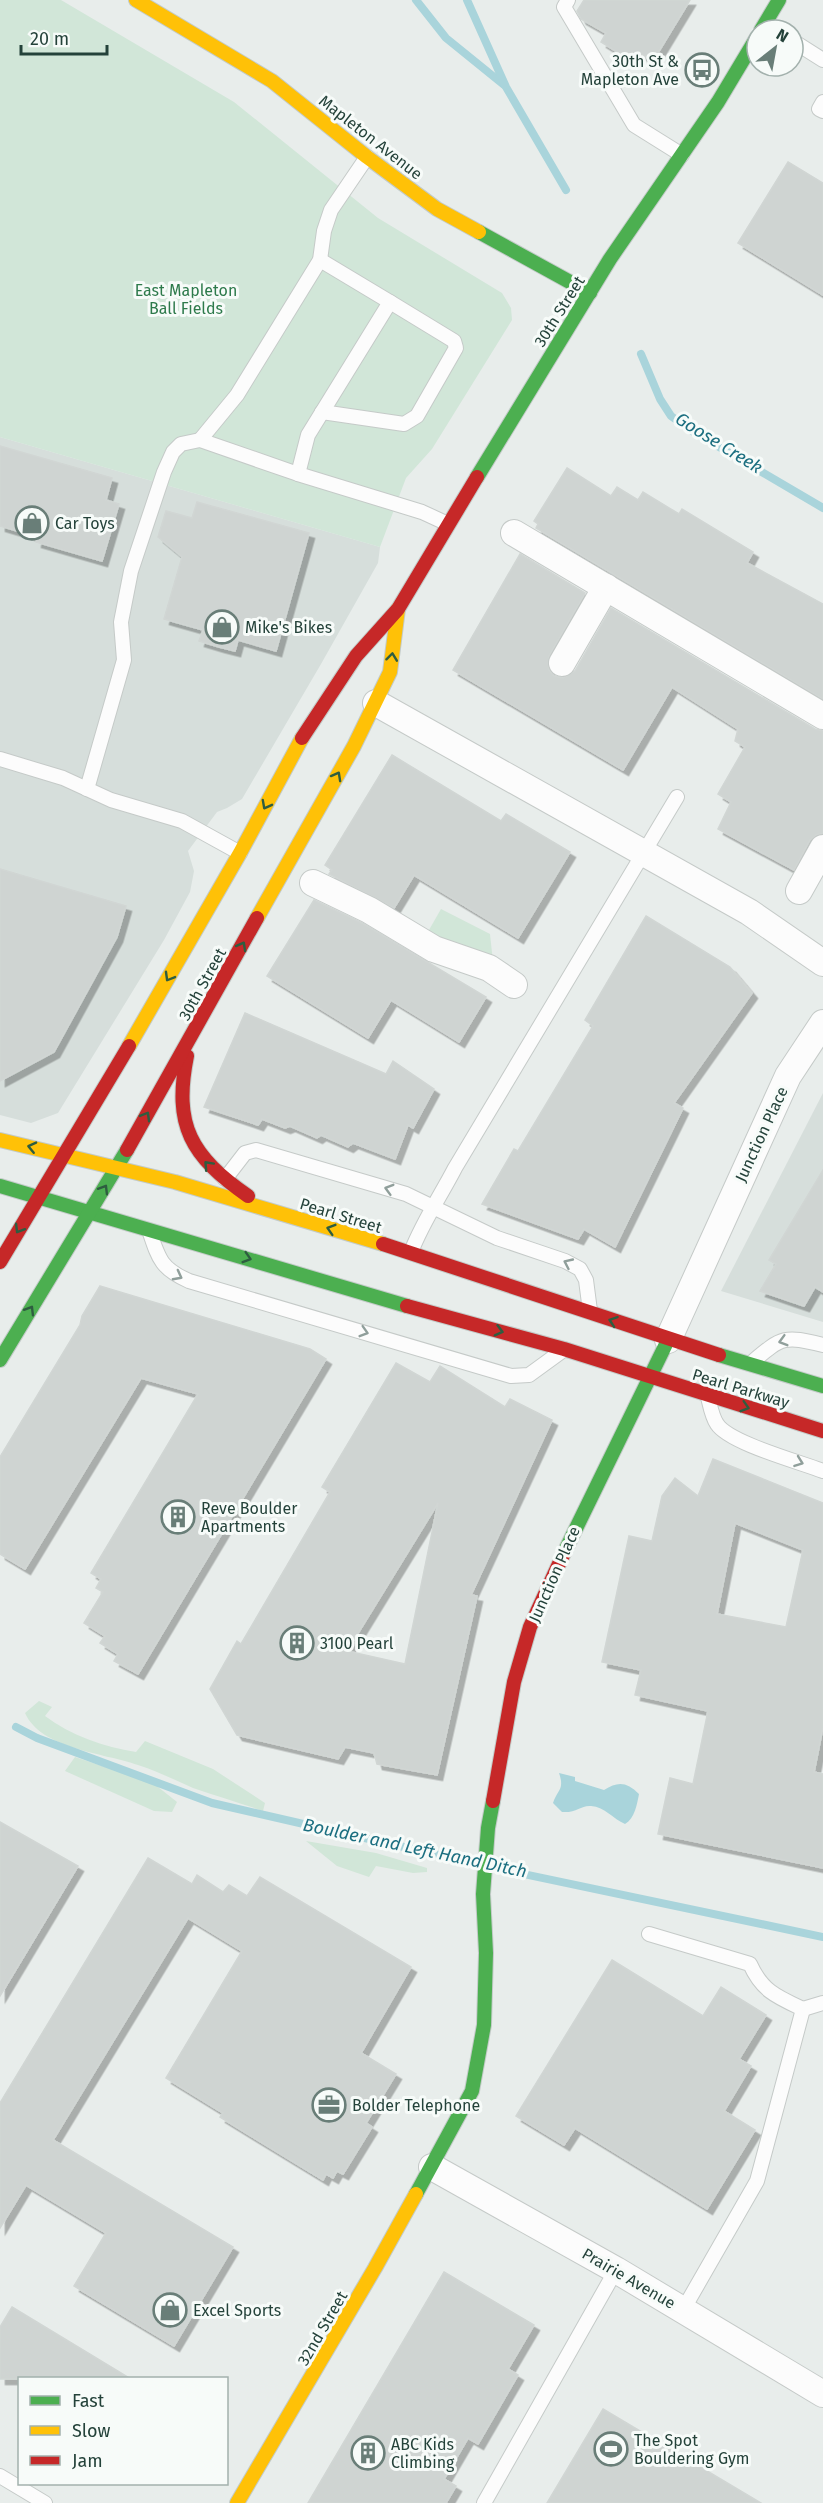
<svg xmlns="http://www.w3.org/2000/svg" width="823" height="2503" font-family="'Fira Sans',sans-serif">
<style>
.built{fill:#d6dedb}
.green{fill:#d1e6d8}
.water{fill:#a9d4db}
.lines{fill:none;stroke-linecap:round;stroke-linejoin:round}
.stream{stroke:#a9d4db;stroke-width:8}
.building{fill:#cfd4d2;stroke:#d1d6d4;stroke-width:1.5;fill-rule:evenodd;filter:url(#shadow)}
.lane-casing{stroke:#c5cac8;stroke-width:16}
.street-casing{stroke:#c5cac8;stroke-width:28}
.fast-casing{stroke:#c3cbc8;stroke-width:16}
.slow-casing{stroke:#c3cbc8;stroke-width:16}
.jam-casing{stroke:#c3cbc8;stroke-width:16}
.lane{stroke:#fcfcfc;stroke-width:14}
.street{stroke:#fcfcfc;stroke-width:26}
.fast{stroke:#4caf50;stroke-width:14}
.slow{stroke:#ffc107;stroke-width:14}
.jam{stroke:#c62828;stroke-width:14}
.oneway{stroke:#2e5d40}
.oneway2{stroke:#909f9b}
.labels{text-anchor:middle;stroke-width:6;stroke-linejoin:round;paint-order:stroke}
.poi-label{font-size:16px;fill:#24423a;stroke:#f7fbf9;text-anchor:start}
.street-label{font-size:16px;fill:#24423a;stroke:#f7fbf9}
.park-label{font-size:16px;fill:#2d7a4b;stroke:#f7fbf9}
.water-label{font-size:18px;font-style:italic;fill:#1c6f80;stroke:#f7fbf9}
</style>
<defs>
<filter id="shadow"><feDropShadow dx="5.5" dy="5.5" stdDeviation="0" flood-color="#0004"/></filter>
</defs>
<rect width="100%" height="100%" fill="#e8edeb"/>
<g class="built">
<polygon points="0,437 380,547 378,563 321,664 242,799 227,808 217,812 188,851 194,871 190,892 164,940 58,1113 31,1123 0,1115"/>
<polygon points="823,1093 823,1322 721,1291"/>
</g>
<g class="green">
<polygon points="0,0 61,0 234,102 378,218 502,293 511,308 512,320 432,449 406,478 380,547 0,437"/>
<polygon points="441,909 490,934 493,962 425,937"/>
<path d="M39,1701L52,1707L45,1716C70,1735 104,1747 136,1752L145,1741L213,1769L265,1803L263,1811C240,1803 216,1796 193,1788C175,1780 157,1771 138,1765C104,1753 41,1749 25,1713Z"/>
<polygon points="75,1757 153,1783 177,1802 172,1812 154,1811 65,1771"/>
<polygon points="306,1841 376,1853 427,1868 427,1872 413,1873 376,1866 369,1877 337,1866"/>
</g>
<path class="water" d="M559,1773L575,1777V1781L604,1790C618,1781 627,1782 639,1794C637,1804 635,1818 625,1824C613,1819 605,1807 591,1806C581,1805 577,1813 562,1812L553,1803C557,1790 565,1790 559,1773Z"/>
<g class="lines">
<g class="stream">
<polyline points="416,0 446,38 504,85"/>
<polyline points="467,0 506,87 566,190"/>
<polyline points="641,354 660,399 671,416 692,431 823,508"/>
<polyline points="16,1727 37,1738 212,1803 478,1864"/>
<polyline points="490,1867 823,1937"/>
</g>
</g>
<g class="building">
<polygon points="584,0 690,0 653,61 641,54 635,63 601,42 606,33 581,19 577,11"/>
<polygon points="788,162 823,183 823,295 738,243"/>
<polygon points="0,446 112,478 106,500 119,504 102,561 36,542 37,537 0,526"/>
<polygon points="567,468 611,496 617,487 638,500 643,492 679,514 682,509 753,552 747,563 823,604 823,699 536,528 538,524 534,521"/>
<polygon points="197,502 309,533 276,651 238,640 235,651 219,647 199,641 203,630 164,619 182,557 158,537 166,511 192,518"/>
<polygon points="520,554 585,593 549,656 549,670 554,676 563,678 575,671 611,608 815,729 823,731 823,833 816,835 810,840 794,870 718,829 731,802 718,794 745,747 735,741 738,729 672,687 623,770 453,670"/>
<polygon points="392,755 501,821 506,814 570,852 518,938 414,875 394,908 329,874 332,870 325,865"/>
<polygon points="0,869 126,906 117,937 54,1052 0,1081"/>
<polygon points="314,900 362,923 486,997 459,1042 391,1000 368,1038 267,976"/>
<polygon points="646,916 730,967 752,993 674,1103 683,1108 615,1247 584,1229 578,1239 482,1204 514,1149 518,1151 593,1026 585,1020"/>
<polygon points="245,1013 386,1074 393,1061 434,1089 413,1128 408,1125 395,1159 353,1143 348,1147 321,1135 317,1138 290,1126 285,1128 262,1119 258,1125 204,1107"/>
<polygon points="823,1170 823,1292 815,1287 804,1306 760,1291 776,1264 769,1260"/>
<polygon points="100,1286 310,1349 326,1359 138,1674 114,1661 118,1654 100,1643 105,1636 84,1623 103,1592 96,1588 101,1579 91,1573 198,1394 141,1378 25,1569 0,1554 0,1457 80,1325 82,1316"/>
<path d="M396,1363L430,1382L440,1366L505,1407L510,1399L552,1420L471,1595L477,1596L437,1775L377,1764L374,1753L345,1747L338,1759L237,1735L210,1689L237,1641L241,1644L330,1492L322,1487ZM438,1503L405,1664L347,1651Z"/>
<path d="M713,1459L823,1503V1727L814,1772L823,1774V1868L658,1834L670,1778L693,1784L708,1711L635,1695L641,1670L602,1662L629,1536L652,1541L662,1496L675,1478L698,1496ZM735,1523L803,1550L786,1627L717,1614Z"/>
<polygon points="0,1822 78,1866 0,1996"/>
<polygon points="148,1858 192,1884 197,1875 223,1892 229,1885 247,1896 260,1877 411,1967 361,2053 396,2074 366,2123 372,2127 343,2174 337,2171 333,2178 326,2174 323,2180 220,2117 223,2113 166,2078 242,1951 188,1918 53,2140 233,2247 174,2346 74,2286 106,2233 26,2185 0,2228 0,2103"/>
<polygon points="612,1960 703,2016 721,1987 766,2015 739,2059 751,2066 724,2111 755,2130 707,2209 575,2128 564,2145 516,2116"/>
<polygon points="444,2272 534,2325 508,2369 518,2375 478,2444 468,2438 444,2479 456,2486 446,2503 308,2503"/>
<polygon points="12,2307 131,2379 0,2379 0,2327"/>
<polygon points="603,2409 761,2503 547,2503"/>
</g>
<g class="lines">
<g class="lane-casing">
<g id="lane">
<polyline points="568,0 564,7 634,125 682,155"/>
<polyline points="793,41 823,60"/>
<polyline points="823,102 819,109 823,111"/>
<polyline points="322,412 404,424 417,416 456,348 454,341 390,302"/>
<polyline points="200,440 237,395 320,260 324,231 331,210 367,157"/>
<polyline points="298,474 308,435 390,302 320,260"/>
<polyline points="0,759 63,778 111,800 182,821 240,853"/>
<polyline points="87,789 124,660 121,622 131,571 164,472 173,452 181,444 200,440 298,474 422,512 448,524"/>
<polyline points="225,1179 245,1153 256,1150 406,1194 497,1238 565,1261 580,1269 586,1280 590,1311"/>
<path d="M150,1233C159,1260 162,1269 189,1281L511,1376L529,1375L562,1351"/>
<path d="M411,1252C423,1221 440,1197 455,1168L677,797"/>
<path d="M751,1363C782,1337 783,1335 823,1345"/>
<path d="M708,1397C710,1405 712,1417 717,1424C729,1443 800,1462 823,1471"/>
<path d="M649,1934L750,1964C762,1991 777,1997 803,2009L823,2003"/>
<polyline points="683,2310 757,2181 803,2009"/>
<polyline points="0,2476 45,2503"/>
<polyline points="484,2503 616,2270"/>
</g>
</g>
<g class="street-casing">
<g id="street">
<polyline points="514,533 823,716"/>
<polyline points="562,663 606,587"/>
<polyline points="376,703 749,912 823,963"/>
<polyline points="313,883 369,910 434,949 489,968 514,985"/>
<polyline points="799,891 823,848"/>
<polyline points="668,1340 788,1076 823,1023"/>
<polyline points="432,2167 616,2270 823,2394"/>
</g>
</g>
<g class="fast-casing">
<g id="fast">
<polyline points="761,30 779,0"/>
<polyline points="479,232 590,293"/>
<polyline points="477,477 610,259 718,102 757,37"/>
<polyline points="0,1186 407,1306"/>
<polyline points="719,1355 823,1386"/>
<polyline points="0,1360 127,1150"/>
<polyline points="564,1553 668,1340"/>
<polyline points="416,2194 472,2091 484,2025 486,1953 483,1894 488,1828 493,1801"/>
</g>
</g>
<g class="slow-casing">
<g id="slow">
<polyline points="136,0 272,81 367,157 437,209 479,232"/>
<polyline points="257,918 354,746 390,672 398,609"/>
<polyline points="129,1046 240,853 302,738"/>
<polyline points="0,1140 175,1182 383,1244"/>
<polyline points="237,2503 375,2268 416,2194"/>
</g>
</g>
<g class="jam-casing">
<g id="jam">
<polyline points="302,738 356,656 398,609 477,477"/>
<path d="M187,1056C173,1126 191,1156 248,1196"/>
<polyline points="127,1150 257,918"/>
<polyline points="383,1244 719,1355"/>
<polyline points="0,1262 129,1046"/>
<polyline points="407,1306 564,1349 823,1431"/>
<polyline points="493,1801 514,1682 530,1627 564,1553"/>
</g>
</g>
<use href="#lane" class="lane"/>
<use href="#street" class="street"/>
<use href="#fast" class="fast"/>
<use href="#slow" class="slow"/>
<use href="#jam" class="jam"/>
</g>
<defs><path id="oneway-chevron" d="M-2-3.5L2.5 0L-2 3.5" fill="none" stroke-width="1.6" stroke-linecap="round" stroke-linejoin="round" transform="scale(1.5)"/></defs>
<g class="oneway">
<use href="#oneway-chevron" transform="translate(392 657) rotate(-83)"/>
<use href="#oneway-chevron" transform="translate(337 776) rotate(-61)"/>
<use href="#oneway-chevron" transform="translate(266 805) rotate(118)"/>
<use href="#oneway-chevron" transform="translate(242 946) rotate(-61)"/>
<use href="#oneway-chevron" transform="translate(169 977) rotate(120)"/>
<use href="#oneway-chevron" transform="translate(146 1116) rotate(-60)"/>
<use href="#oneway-chevron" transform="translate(32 1147) rotate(-167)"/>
<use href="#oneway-chevron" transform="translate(208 1165) rotate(-133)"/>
<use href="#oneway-chevron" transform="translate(104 1189) rotate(-59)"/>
<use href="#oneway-chevron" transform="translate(19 1229) rotate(121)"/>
<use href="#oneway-chevron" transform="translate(331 1229) rotate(-163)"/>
<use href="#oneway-chevron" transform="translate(247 1258) rotate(17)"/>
<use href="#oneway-chevron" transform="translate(30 1310) rotate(-59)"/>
<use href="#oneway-chevron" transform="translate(613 1321) rotate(-161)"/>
<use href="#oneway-chevron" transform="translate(499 1331) rotate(15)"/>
<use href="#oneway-chevron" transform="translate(745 1407) rotate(17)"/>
</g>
<g class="oneway2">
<use href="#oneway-chevron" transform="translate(389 1189) rotate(-164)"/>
<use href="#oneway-chevron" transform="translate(568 1263) rotate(-155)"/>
<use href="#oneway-chevron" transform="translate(178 1276) rotate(28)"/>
<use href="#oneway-chevron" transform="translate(364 1332) rotate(17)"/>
<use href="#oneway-chevron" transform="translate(783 1341) rotate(164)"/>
<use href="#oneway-chevron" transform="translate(799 1462) rotate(20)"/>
</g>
<defs>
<g id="bus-ring" transform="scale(1.725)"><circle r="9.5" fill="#f7fbf9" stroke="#697e78" stroke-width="1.5"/><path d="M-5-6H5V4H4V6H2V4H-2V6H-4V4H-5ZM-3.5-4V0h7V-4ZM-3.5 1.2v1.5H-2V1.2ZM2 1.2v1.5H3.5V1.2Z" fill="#697e78"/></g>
<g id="shop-ring" transform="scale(1.725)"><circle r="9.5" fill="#f7fbf9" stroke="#697e78" stroke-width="1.5"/><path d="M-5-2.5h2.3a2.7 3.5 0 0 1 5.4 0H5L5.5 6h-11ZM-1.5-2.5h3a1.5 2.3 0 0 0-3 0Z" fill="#697e78"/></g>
<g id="building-ring" transform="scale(1.725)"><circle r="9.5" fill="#f7fbf9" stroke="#697e78" stroke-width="1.5"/><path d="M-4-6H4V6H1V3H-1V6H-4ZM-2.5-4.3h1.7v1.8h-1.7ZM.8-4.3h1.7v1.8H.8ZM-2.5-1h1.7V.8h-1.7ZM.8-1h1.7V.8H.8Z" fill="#697e78"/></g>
<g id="office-ring" transform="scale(1.725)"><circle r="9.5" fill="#f7fbf9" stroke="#697e78" stroke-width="1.5"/><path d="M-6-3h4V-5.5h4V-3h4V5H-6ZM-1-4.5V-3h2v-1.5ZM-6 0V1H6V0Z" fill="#697e78"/></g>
<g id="stadium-ring" transform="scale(1.725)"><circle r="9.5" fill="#f7fbf9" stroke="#697e78" stroke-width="1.5"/><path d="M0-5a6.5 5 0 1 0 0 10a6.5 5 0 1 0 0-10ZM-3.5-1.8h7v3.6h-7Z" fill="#697e78"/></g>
</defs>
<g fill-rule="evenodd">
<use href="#bus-ring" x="702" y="70"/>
<use href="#shop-ring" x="32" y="523"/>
<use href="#shop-ring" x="222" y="627"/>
<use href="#building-ring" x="178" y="1517"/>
<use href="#building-ring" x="297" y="1643"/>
<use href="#office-ring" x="329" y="2105"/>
<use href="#shop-ring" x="170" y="2310"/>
<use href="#stadium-ring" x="611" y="2449"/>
<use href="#building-ring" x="368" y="2453"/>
</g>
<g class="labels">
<g class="poi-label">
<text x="679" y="67" text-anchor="end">30th St &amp;<tspan x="679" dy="18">Mapleton Ave</tspan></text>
<text x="55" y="529">Car Toys</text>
<text x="245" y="633">Mike's Bikes</text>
<text x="201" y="1514">Reve Boulder<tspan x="201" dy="18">Apartments</tspan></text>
<text x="320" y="1649">3100 Pearl</text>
<text x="352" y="2111">Bolder Telephone</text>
<text x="193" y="2316">Excel Sports</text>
<text x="634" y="2446">The Spot<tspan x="634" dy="18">Bouldering Gym</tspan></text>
<text x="391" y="2450">ABC Kids<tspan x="391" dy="18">Climbing</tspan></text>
</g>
<g class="street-label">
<text transform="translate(371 137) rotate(38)" y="6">Mapleton Avenue</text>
<text transform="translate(559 311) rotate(-58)" y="6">30th Street</text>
<text transform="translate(202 984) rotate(-61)" y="6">30th Street</text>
<text transform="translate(761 1134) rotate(-65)" y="6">Junction Place</text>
<text transform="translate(341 1215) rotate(17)" y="6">Pearl Street</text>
<text transform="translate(741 1388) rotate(17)" y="6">Pearl Parkway</text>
<text transform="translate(554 1574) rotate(-66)" y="6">Junction Place</text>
<text transform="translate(629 2278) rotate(30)" y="6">Prairie Avenue</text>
<text transform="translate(322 2328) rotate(-60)" y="6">32nd Street</text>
</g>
<g class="park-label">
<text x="186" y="296">East Mapleton<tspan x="186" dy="18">Ball Fields</tspan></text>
</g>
<g class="water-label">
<text transform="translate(719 443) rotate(32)" y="6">Goose Creek</text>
<text transform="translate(415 1848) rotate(12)" y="6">Boulder and Left Hand Ditch</text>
</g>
</g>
<rect x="18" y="2377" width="210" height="108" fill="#f7fbf9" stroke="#a3b1ad" stroke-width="1.5"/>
<rect x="30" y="2396" width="30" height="9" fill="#4caf50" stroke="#a3b1ad" stroke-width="1.5"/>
<text x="72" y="2407" font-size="18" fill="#24423a">Fast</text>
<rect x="30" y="2426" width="30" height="9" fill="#ffc107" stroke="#a3b1ad" stroke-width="1.5"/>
<text x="72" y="2437" font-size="18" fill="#24423a">Slow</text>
<rect x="30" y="2456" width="30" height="9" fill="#c62828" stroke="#a3b1ad" stroke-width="1.5"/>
<text x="72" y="2467" font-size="18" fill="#24423a">Jam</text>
<g transform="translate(775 48) rotate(31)"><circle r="28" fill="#f7fbf9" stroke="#a3b1ad" stroke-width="1.5"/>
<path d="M0-4.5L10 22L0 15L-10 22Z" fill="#697e78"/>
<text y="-9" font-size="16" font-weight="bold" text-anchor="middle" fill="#24423a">N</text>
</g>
<path d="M21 45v9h86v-9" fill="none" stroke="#24423a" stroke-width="3"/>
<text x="30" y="45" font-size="18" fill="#24423a" stroke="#f7fbf9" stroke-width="4.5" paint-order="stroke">20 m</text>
</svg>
